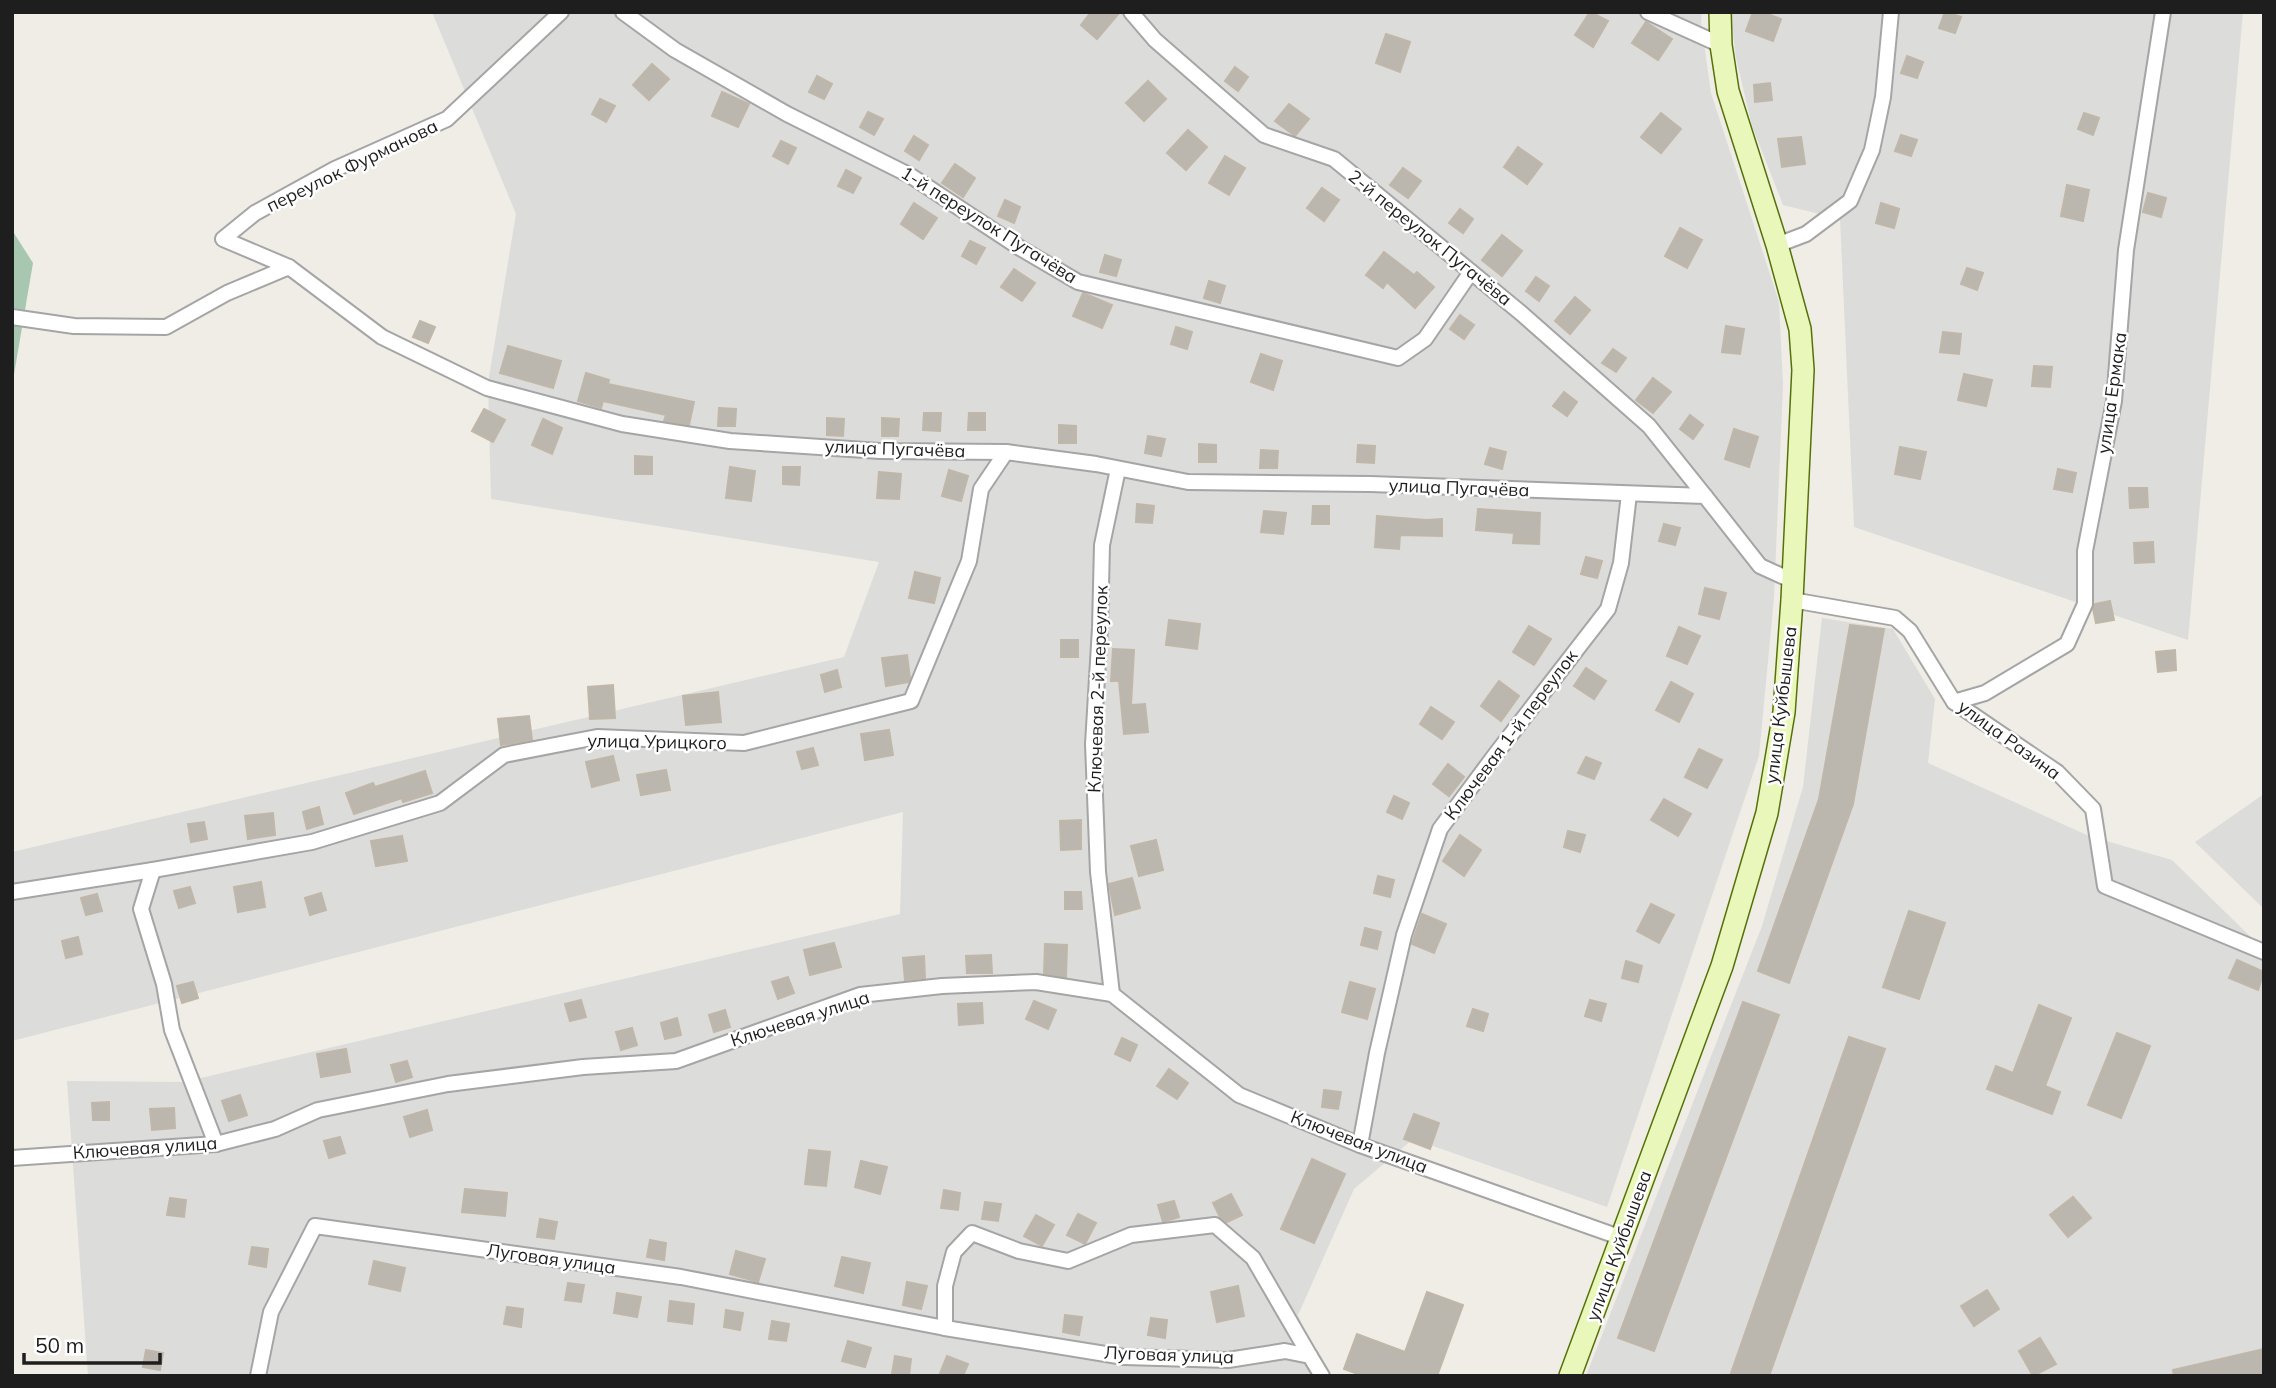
<svg xmlns="http://www.w3.org/2000/svg" width="2276" height="1388" font-family="Mulish,sans-serif">
<style>
.residential{fill:#dcdcdb}
.cemetery{fill:#a7c7b1}
.building{fill:#bbb6ae;stroke:#c0b7a8;stroke-width:2}
.lines{fill:none;stroke-linecap:round;stroke-linejoin:round}
.minor-casing{stroke:#a5a5a5;stroke-width:18}
.secondary-casing{stroke:#557209;stroke-width:24}
.minor{stroke:#fff;stroke-width:14}
.secondary{stroke:#eaf7bb;stroke-width:21}
.labels{text-anchor:middle;stroke-width:5;stroke-linejoin:round;paint-order:stroke}
.street-label{font-size:18px;fill:#1e1e1e;stroke:#fff}
</style>
<rect width="100%" height="100%" fill="#efede5"/>
<g class="residential">
<polygon points="432,12 1702,12 1701,22 1711,93 1779,302 1783,384 1774,598 1759,756 1607,1207 1413,1139 1354,1189 1298,1315 1325,1376 88,1376 67,1081 184,1082 900,914 903,812 12,1041 12,852 844,657 879,562 491,499 488,383 516,214"/>
<polygon points="1732,12 2243,12 2188,640 1854,527 1840,219 1783,205 1752,126 1736,58 1731,19"/>
<polygon points="1822,618 1893,629 1935,699 1928,763 2089,836 2172,860 2264,950 2264,1376 1586,1376 1762,926 1803,787"/>
<polygon points="2264,794 2264,909 2195,842"/>
</g>
<polygon class="cemetery" points="12,230 33,263 12,386"/>
<g class="building">
<polygon points="1091,12 1120,12 1097,39 1081,25"/>
<polygon points="1590,12 1608,21 1593,47 1575,35"/>
<polygon points="1753,12 1762,12 1781,19 1773,41 1746,31"/>
<polygon points="1945,12 1961,17 1955,33 1939,28"/>
<polygon points="1646,22 1672,39 1658,60 1632,43"/>
<polygon points="1386,34 1410,42 1400,72 1376,63"/>
<polygon points="1907,56 1923,62 1917,78 1901,73"/>
<polygon points="652,64 669,79 649,100 633,85"/>
<polygon points="1235,67 1248,77 1238,91 1225,81"/>
<polygon points="817,76 832,84 824,99 809,92"/>
<polygon points="1148,81 1166,99 1144,121 1126,103"/>
<polygon points="1770,83 1772,100 1755,102 1754,85"/>
<polygon points="722,92 749,104 738,127 712,116"/>
<polygon points="600,99 615,106 606,122 592,114"/>
<polygon points="1289,104 1309,119 1295,136 1275,121"/>
<polygon points="868,112 883,119 874,135 860,127"/>
<polygon points="1661,113 1681,129 1661,153 1641,137"/>
<polygon points="2084,113 2099,118 2093,135 2078,129"/>
<polygon points="1188,130 1207,147 1186,170 1167,153"/>
<polygon points="1901,135 1917,140 1911,156 1895,151"/>
<polygon points="914,136 928,145 919,160 905,151"/>
<polygon points="1801,137 1805,164 1782,167 1778,139"/>
<polygon points="781,141 796,148 788,164 773,156"/>
<polygon points="1518,147 1542,164 1527,184 1504,167"/>
<polygon points="1225,156 1245,168 1229,195 1209,183"/>
<polygon points="955,164 975,178 963,197 942,183"/>
<polygon points="1403,168 1421,181 1408,198 1390,185"/>
<polygon points="846,170 861,178 853,193 838,186"/>
<polygon points="2067,185 2089,190 2083,221 2061,216"/>
<polygon points="1322,188 1339,200 1324,221 1307,208"/>
<polygon points="2148,193 2166,198 2161,217 2143,212"/>
<polygon points="1005,200 1020,207 1014,223 998,216"/>
<polygon points="914,203 937,218 923,239 901,224"/>
<polygon points="1881,203 1899,209 1894,228 1876,223"/>
<polygon points="1460,209 1473,219 1463,233 1449,223"/>
<polygon points="1680,228 1702,240 1687,268 1665,256"/>
<polygon points="1502,235 1522,251 1502,276 1482,260"/>
<polygon points="970,241 985,248 976,264 962,256"/>
<polygon points="1384,252 1414,275 1417,272 1434,287 1415,308 1387,282 1383,288 1366,275"/>
<polygon points="1105,255 1121,260 1116,276 1100,272"/>
<polygon points="1967,268 1983,273 1977,290 1961,284"/>
<polygon points="1014,269 1035,283 1022,301 1001,287"/>
<polygon points="1536,277 1549,286 1539,301 1526,291"/>
<polygon points="1209,281 1225,286 1220,303 1204,298"/>
<polygon points="1083,293 1112,305 1102,328 1073,316"/>
<polygon points="1575,297 1590,310 1570,334 1555,321"/>
<polygon points="1460,315 1474,325 1464,339 1450,329"/>
<polygon points="420,321 435,327 428,343 413,337"/>
<polygon points="1726,326 1744,329 1740,354 1722,352"/>
<polygon points="1176,327 1192,332 1187,349 1171,344"/>
<polygon points="1943,332 1961,334 1959,354 1940,352"/>
<polygon points="508,346 561,361 553,388 500,373"/>
<polygon points="1613,349 1626,358 1616,372 1602,363"/>
<polygon points="1261,354 1282,361 1273,390 1251,382"/>
<polygon points="2034,366 2052,367 2050,387 2032,386"/>
<polygon points="586,373 609,380 608,384 694,402 689,425 664,421 666,415 603,401 601,408 578,401"/>
<polygon points="1964,374 1992,380 1986,406 1958,400"/>
<polygon points="1653,378 1671,392 1653,413 1636,400"/>
<polygon points="1564,392 1577,402 1567,416 1553,406"/>
<polygon points="719,408 736,409 735,426 718,426"/>
<polygon points="484,409 505,420 493,442 472,431"/>
<polygon points="924,413 941,413 940,431 923,430"/>
<polygon points="969,413 985,413 985,430 968,430"/>
<polygon points="1690,415 1703,425 1693,439 1680,429"/>
<polygon points="827,418 844,419 843,436 827,435"/>
<polygon points="882,418 899,419 898,436 882,436"/>
<polygon points="543,419 562,428 552,454 532,445"/>
<polygon points="1059,425 1076,426 1076,443 1059,443"/>
<polygon points="1734,429 1758,437 1749,467 1725,459"/>
<polygon points="1148,436 1165,439 1161,456 1145,453"/>
<polygon points="1199,444 1216,445 1216,462 1199,462"/>
<polygon points="1358,445 1375,446 1374,463 1357,462"/>
<polygon points="1900,447 1926,452 1920,479 1895,474"/>
<polygon points="1490,448 1506,452 1502,469 1485,464"/>
<polygon points="1261,450 1278,451 1277,468 1260,468"/>
<polygon points="635,456 652,457 652,474 635,474"/>
<polygon points="730,467 755,471 751,501 726,498"/>
<polygon points="783,467 800,467 799,485 783,484"/>
<polygon points="2058,469 2076,473 2072,492 2054,489"/>
<polygon points="949,470 968,476 961,501 942,496"/>
<polygon points="879,472 901,474 899,499 877,498"/>
<polygon points="2129,488 2147,488 2148,507 2130,508"/>
<polygon points="1137,504 1154,506 1152,523 1136,522"/>
<polygon points="1313,506 1329,506 1329,524 1312,524"/>
<polygon points="1478,509 1540,513 1539,544 1513,543 1514,533 1476,530"/>
<polygon points="1264,511 1286,513 1283,534 1261,532"/>
<polygon points="1377,516 1426,520 1442,519 1442,536 1400,535 1399,549 1375,547"/>
<polygon points="1664,524 1680,528 1675,545 1659,541"/>
<polygon points="2153,542 2154,562 2135,563 2134,543"/>
<polygon points="1586,557 1602,561 1597,578 1581,574"/>
<polygon points="915,572 940,578 934,603 909,598"/>
<polygon points="1705,588 1726,593 1719,619 1699,614"/>
<polygon points="2110,601 2114,620 2096,623 2093,609 2095,604"/>
<polygon points="1169,620 1200,624 1197,649 1166,645"/>
<polygon points="1850,625 1884,629 1853,804 1789,983 1758,971 1819,799"/>
<polygon points="1529,626 1551,639 1534,665 1513,652"/>
<polygon points="1679,627 1700,636 1687,664 1667,656"/>
<rect x="1061" y="640" width="17" height="17"/>
<polygon points="1113,649 1134,650 1131,705 1145,704 1148,732 1124,734 1119,681 1111,681"/>
<polygon points="2175,650 2176,670 2158,672 2156,652"/>
<polygon points="907,655 910,678 908,682 886,686 882,658"/>
<polygon points="1586,668 1606,681 1594,699 1574,686"/>
<polygon points="837,670 841,687 825,692 821,675"/>
<polygon points="1499,681 1519,696 1501,721 1481,706"/>
<polygon points="1671,682 1693,694 1679,722 1656,710"/>
<polygon points="613,685 615,718 590,719 588,687"/>
<polygon points="718,692 721,722 686,725 683,696"/>
<polygon points="1431,707 1454,722 1442,739 1420,724"/>
<polygon points="529,716 532,740 501,745 498,719"/>
<polygon points="889,730 893,755 865,760 861,734"/>
<polygon points="813,748 818,765 802,769 797,752"/>
<polygon points="1699,749 1722,760 1707,788 1685,777"/>
<polygon points="613,756 619,780 592,787 586,762"/>
<polygon points="1586,757 1601,763 1594,779 1578,773"/>
<polygon points="1448,764 1464,777 1449,796 1433,784"/>
<polygon points="666,770 670,790 641,795 637,775"/>
<polygon points="425,771 432,793 403,802 402,798 354,814 346,793 373,783 375,787"/>
<polygon points="1394,796 1409,803 1402,819 1387,812"/>
<polygon points="1664,799 1691,814 1678,836 1651,820"/>
<polygon points="319,807 323,824 307,829 303,812"/>
<polygon points="273,813 275,835 248,839 245,816"/>
<polygon points="1081,820 1081,849 1061,850 1060,821"/>
<polygon points="204,822 207,839 191,842 188,824"/>
<polygon points="1568,831 1585,835 1580,852 1564,847"/>
<polygon points="1460,835 1481,850 1464,876 1443,861"/>
<polygon points="402,836 407,861 376,866 371,841"/>
<polygon points="1156,840 1163,870 1139,876 1131,846"/>
<polygon points="1378,876 1394,880 1390,897 1374,893"/>
<polygon points="1132,878 1140,908 1115,915 1109,884"/>
<polygon points="261,882 265,907 238,912 234,887"/>
<polygon points="190,887 195,903 179,908 174,891"/>
<polygon points="1065,892 1081,892 1082,909 1065,909"/>
<polygon points="321,893 326,910 310,915 305,898"/>
<polygon points="97,894 102,911 86,915 81,898"/>
<polygon points="1651,904 1674,915 1659,943 1637,931"/>
<polygon points="1909,911 1945,923 1919,999 1883,987"/>
<polygon points="1422,914 1446,924 1434,953 1412,944"/>
<polygon points="1365,928 1381,932 1377,949 1361,945"/>
<polygon points="78,937 82,954 66,958 62,941"/>
<polygon points="834,943 841,967 810,975 804,950"/>
<polygon points="1045,944 1067,945 1066,977 1044,974"/>
<polygon points="991,955 992,973 967,973 966,956"/>
<polygon points="924,956 925,978 905,980 903,958"/>
<polygon points="2237,960 2264,972 2258,990 2229,978"/>
<polygon points="1626,961 1642,966 1638,982 1622,978"/>
<polygon points="788,977 794,993 778,999 772,982"/>
<polygon points="193,982 198,998 182,1003 177,986"/>
<polygon points="1350,982 1375,989 1367,1019 1342,1012"/>
<polygon points="581,1000 586,1017 570,1021 565,1004"/>
<polygon points="1590,1000 1606,1004 1601,1021 1585,1016"/>
<polygon points="1034,1001 1056,1010 1048,1029 1026,1019"/>
<polygon points="1743,1002 1779,1015 1654,1351 1618,1338"/>
<polygon points="982,1003 983,1023 959,1025 958,1004"/>
<polygon points="2039,1005 2071,1018 2045,1086 2060,1092 2052,1114 1987,1089 1996,1066 2013,1073"/>
<polygon points="1473,1009 1488,1014 1483,1031 1467,1026"/>
<polygon points="725,1010 730,1027 714,1032 709,1015"/>
<polygon points="677,1018 681,1035 665,1039 661,1023"/>
<polygon points="632,1028 637,1045 621,1050 616,1032"/>
<polygon points="2117,1033 2150,1046 2121,1118 2088,1105"/>
<polygon points="1849,1037 1885,1049 1769,1376 1730,1376"/>
<polygon points="1122,1038 1137,1045 1130,1061 1115,1054"/>
<polygon points="346,1049 350,1072 321,1077 317,1054"/>
<polygon points="407,1061 412,1077 396,1082 391,1065"/>
<polygon points="1169,1069 1188,1083 1177,1099 1157,1086"/>
<polygon points="1324,1090 1341,1092 1338,1109 1322,1107"/>
<polygon points="240,1095 247,1115 229,1121 222,1101"/>
<polygon points="109,1102 109,1120 93,1120 92,1103"/>
<polygon points="174,1108 175,1128 152,1130 150,1109"/>
<polygon points="427,1110 432,1130 410,1137 404,1117"/>
<polygon points="1414,1114 1439,1123 1430,1149 1404,1139"/>
<polygon points="340,1137 345,1153 329,1158 324,1141"/>
<polygon points="809,1150 830,1152 826,1186 805,1184"/>
<polygon points="1312,1159 1345,1174 1314,1243 1281,1229"/>
<polygon points="861,1161 887,1167 880,1194 855,1187"/>
<polygon points="465,1189 507,1193 505,1216 462,1212"/>
<polygon points="944,1190 960,1193 958,1210 941,1208"/>
<polygon points="1231,1194 1242,1215 1227,1222 1220,1217 1213,1203"/>
<polygon points="2073,1197 2091,1218 2068,1237 2050,1215"/>
<polygon points="170,1198 186,1200 184,1217 167,1215"/>
<polygon points="1174,1201 1179,1217 1163,1222 1158,1205"/>
<polygon points="985,1202 1001,1204 998,1221 982,1219"/>
<polygon points="1078,1214 1096,1223 1085,1244 1067,1235"/>
<polygon points="1036,1215 1054,1225 1042,1246 1024,1236"/>
<polygon points="540,1219 557,1222 554,1239 537,1237"/>
<polygon points="650,1240 666,1243 664,1260 647,1257"/>
<polygon points="252,1247 268,1249 266,1267 249,1264"/>
<polygon points="736,1251 765,1259 758,1282 730,1274"/>
<polygon points="842,1257 870,1263 863,1293 835,1286"/>
<polygon points="374,1261 405,1268 400,1291 369,1284"/>
<polygon points="907,1282 927,1286 921,1309 903,1305"/>
<polygon points="568,1283 584,1285 581,1302 565,1300"/>
<polygon points="1238,1286 1244,1316 1217,1322 1211,1292"/>
<polygon points="1987,1290 1999,1309 1974,1326 1961,1306"/>
<polygon points="1427,1292 1463,1305 1437,1376 1363,1376 1344,1369 1357,1334 1405,1352"/>
<polygon points="617,1293 641,1297 637,1317 614,1313"/>
<polygon points="670,1301 694,1304 692,1324 668,1321"/>
<polygon points="507,1307 523,1309 521,1327 504,1324"/>
<polygon points="726,1310 743,1313 740,1330 724,1327"/>
<polygon points="1065,1315 1082,1317 1079,1335 1063,1332"/>
<polygon points="1151,1318 1167,1320 1165,1338 1148,1335"/>
<polygon points="772,1321 789,1324 786,1341 769,1339"/>
<polygon points="2040,1338 2056,1364 2033,1376 2019,1351"/>
<polygon points="848,1341 871,1348 865,1367 842,1361"/>
<polygon points="2264,1349 2264,1376 2174,1376 2173,1370"/>
<polygon points="146,1350 163,1353 160,1370 143,1367"/>
<polygon points="895,1356 911,1359 909,1376 892,1374"/>
<polygon points="947,1356 968,1364 963,1376 939,1376"/>
</g>
<g class="lines">
<g class="minor-casing">
<g id="minor">
<polyline points="623,12 675,50 787,114 911,176 1020,248 1078,282 1398,358 1425,339 1471,272"/>
<polyline points="1131,12 1155,40 1264,135 1334,159 1521,313 1649,426 1705,496"/>
<polyline points="1648,12 1721,45"/>
<polyline points="1777,245 1806,234 1850,201 1872,150 1883,97 1891,12"/>
<polyline points="289,267 223,239 255,213 335,169 447,119 561,12"/>
<polyline points="12,317 74,326 166,327 227,293 289,267 382,337 487,388 622,424 730,441 880,451 1006,452 1096,464 1188,482 1370,484 1705,496 1760,566 1793,581"/>
<polyline points="1792,600 1895,618 1910,631 1954,702 2057,772 2093,809 2105,886 2264,952"/>
<polyline points="1954,702 1985,693 2067,644 2085,604 2085,551 2114,401 2126,250 2163,12"/>
<polyline points="153,870 141,909 164,984 172,1030 216,1144"/>
<polyline points="12,892 153,870 312,842 440,803 504,755 597,737 744,743 911,701 969,561 981,489 1006,452"/>
<polyline points="1112,994 1098,872 1093,744 1100,628 1102,545 1118,469"/>
<polyline points="1360,1145 1377,1053 1404,935 1440,829 1495,755 1608,609 1621,563 1629,494"/>
<polyline points="12,1158 216,1144 275,1129 318,1110 448,1084 583,1067 676,1061 860,995 942,986 1036,982 1112,994 1239,1095 1360,1145 1622,1238"/>
<polyline points="945,1328 945,1286 954,1252 972,1233 1019,1251 1068,1261 1131,1235 1215,1225 1253,1258 1310,1356"/>
<polyline points="258,1376 271,1312 315,1226 681,1277 945,1328 1124,1357 1228,1360 1285,1351 1310,1356 1322,1376"/>
</g>
</g>
<g class="secondary-casing">
<polyline id="secondary" points="1570,1376 1722,966 1767,813 1784,712 1792,600 1803,370 1800,329 1777,245 1728,91 1721,45 1720,12"/>
</g>
<use href="#minor" class="minor"/>
<use href="#secondary" class="secondary"/>
</g>
<g class="labels">
<g class="street-label">
<text transform="translate(352 166) rotate(-26)" y="6">переулок Фурманова</text>
<text transform="translate(989 225) rotate(32)" y="6">1-й переулок Пугачёва</text>
<text transform="translate(1430 238) rotate(39)" y="6">2-й переулок Пугачёва</text>
<text transform="translate(2112 393) rotate(-82)" y="6">улица Ермака</text>
<text transform="translate(895 449) rotate(2)" y="6">улица Пугачёва</text>
<text transform="translate(1459 488) rotate(2)" y="6">улица Пугачёва</text>
<text transform="translate(1098 689) rotate(-88)" y="6">Ключевая 2-й переулок</text>
<text transform="translate(1781 705) rotate(-83)" y="6">улица Куйбышева</text>
<text transform="translate(1511 735) rotate(-53)" y="6">Ключевая 1-й переулок</text>
<text transform="translate(2009 740) rotate(36)" y="6">улица Разина</text>
<text transform="translate(657 742) rotate(1)" y="6">улица Урицкого</text>
<text transform="translate(800 1019) rotate(-18)" y="6">Ключевая улица</text>
<text transform="translate(1359 1142) rotate(21)" y="6">Ключевая улица</text>
<text transform="translate(145 1148) rotate(-4)" y="6">Ключевая улица</text>
<text transform="translate(1619 1246) rotate(-70)" y="6">улица Куйбышева</text>
<text transform="translate(551 1259) rotate(8)" y="6">Луговая улица</text>
<text transform="translate(1169 1355) rotate(2)" y="6">Луговая улица</text>
</g>
</g>
<rect width="2276" height="1388" fill="none" stroke="#1e1e1e" stroke-width="28"/>
<path d="M24 1353v10h136v-10" fill="none" stroke="#1e1e1e" stroke-width="3.5"/>
<text x="35" y="1353" font-size="21" fill="#1e1e1e" stroke="#ffffff" stroke-width="5" paint-order="stroke">50 m</text>
</svg>
